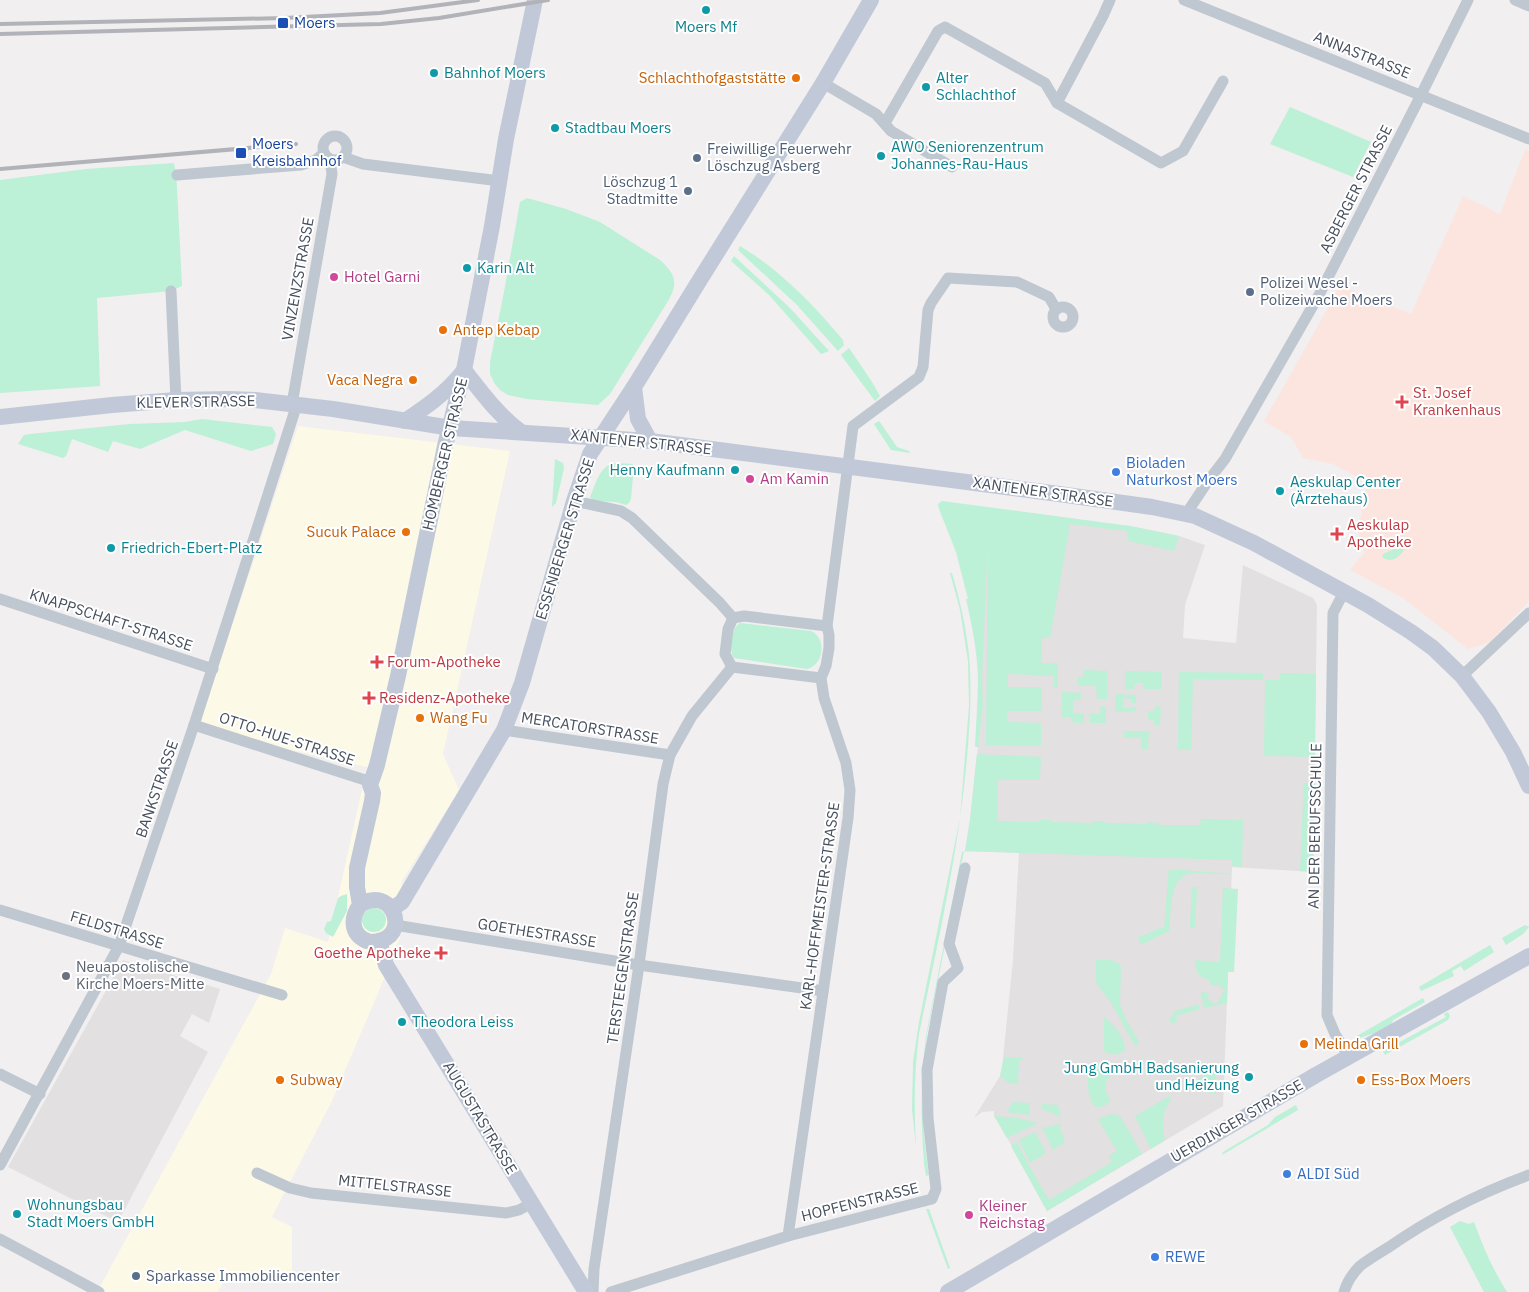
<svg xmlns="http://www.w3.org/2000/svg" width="1529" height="1292" font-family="'IBM Plex Sans',sans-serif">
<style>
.commercial{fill:#fcf9e7}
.education{fill:#e2e0e0}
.medical{fill:#fce5de}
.green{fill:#bcf0d7}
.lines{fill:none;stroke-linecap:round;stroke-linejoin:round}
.street{stroke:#bfc7d1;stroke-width:11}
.secondary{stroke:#c1c9d8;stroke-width:16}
.rail{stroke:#b1b3b9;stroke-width:4}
.culture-dot{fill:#0f9aa8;stroke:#fff;stroke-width:2}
.transit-dot{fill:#1a4fb4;stroke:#fff;stroke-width:2}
.food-dot{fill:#e8710a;stroke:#fff;stroke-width:2}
.service-dot{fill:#5c6f8a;stroke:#fff;stroke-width:2}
.hotel-dot{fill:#d1479c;stroke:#fff;stroke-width:2}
.health-dot{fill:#e0444e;stroke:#fff;stroke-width:2}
.shop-dot{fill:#3f7fe0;stroke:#fff;stroke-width:2}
.worship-dot{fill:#6b7280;stroke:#fff;stroke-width:2}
.labels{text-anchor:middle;stroke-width:4;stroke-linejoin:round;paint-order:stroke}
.transit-label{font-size:15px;fill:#164399;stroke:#fff;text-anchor:start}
.culture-label{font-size:15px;fill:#0d838f;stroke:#fff;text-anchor:start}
.street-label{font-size:15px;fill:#464f5d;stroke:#fff}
.food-label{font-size:15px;fill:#c56008;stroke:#fff;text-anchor:start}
.service-label{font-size:15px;fill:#4e5e75;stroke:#fff;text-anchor:start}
.hotel-label{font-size:15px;fill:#b23c85;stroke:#fff;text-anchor:start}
.health-label{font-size:15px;fill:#be3a42;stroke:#fff;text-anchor:start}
.shop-label{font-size:15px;fill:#366cbe;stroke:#fff;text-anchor:start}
.worship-label{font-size:15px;fill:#5b616d;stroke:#fff;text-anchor:start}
</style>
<rect width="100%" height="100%" fill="#f1efef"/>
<polygon class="commercial" points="298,426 510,451 443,754 459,790 402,881 400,938 386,966 387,972 332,1101 272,1217 292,1227 292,1277 223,1282 218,1292 97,1292 271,974 285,928 328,942 367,767 198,729"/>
<g class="education">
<polygon points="968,512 1130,526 1179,536 1205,545 1185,605 1183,638 1236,643 1243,565 1313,598 1317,605 1313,872 1232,867 1223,1106 1047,1211 998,1121 994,1116 994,1111 982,1112 974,1118 1000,1076 1002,1068 1013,960 1019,853 965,851 970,820 977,754 983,708"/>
<polygon points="123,960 220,989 209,1023 192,1014 180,1036 208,1052 118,1222 8,1167"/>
</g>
<polygon class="medical" points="1525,150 1529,151 1529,601 1490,642 1468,649 1403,598 1350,570 1364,553 1358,532 1367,482 1333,464 1303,458 1291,437 1264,421 1324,315 1340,285 1411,314 1463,196 1500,214"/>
<g class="green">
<polygon points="1290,107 1371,142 1353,177 1270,144"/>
<polygon points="174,163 175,169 176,169 182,286 171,291 97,298 100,386 0,393 0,180 86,169"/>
<path d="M527,198L566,209L600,222L660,260C675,274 679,282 668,301L610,394L598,405L527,399L508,395L500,390L495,384L490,374V362L504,292L520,202Z"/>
<path d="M740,246C780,270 813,304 843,340L844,345L838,351L797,305L738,250Z"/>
<polygon points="734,256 790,308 829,351 821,354 770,296 731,261"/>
<polygon points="849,348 872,382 880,396 875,401 841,355"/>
<polygon points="202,419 272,427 276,434 273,444 251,451 185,430 140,449 113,441 108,452 72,439 66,456 63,458 18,444 24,435 30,434 130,424 185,422"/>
<polygon points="879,421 897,447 909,451 910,453 891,450 874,424"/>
<polygon points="555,459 563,463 564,468 556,503 552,507"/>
<path d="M614,463L633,464V465L634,466L631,498L630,502L626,505L616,502L594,501L590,497C596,484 599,467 614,463Z"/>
<path d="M942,501L1130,526L1179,536L1174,551L1128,541L1127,531L1070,524L1050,638H1042V663L1058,664V685L1057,687H1053L1054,676L1008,674V687H1042V711H1007V722L1041,723V746L986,745L988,538L982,677L983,708L978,747H975C976,724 978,700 978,677C977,650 972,625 966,599H968L956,552L939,509L938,504Z"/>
<path d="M1404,548L1405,549C1399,557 1392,564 1382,557L1383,554L1394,549Z"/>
<path d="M950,573H952C960,600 966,627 969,655C972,689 970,723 967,757C959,850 938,942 919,1034C914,1072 914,1109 916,1147L912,1109L913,1062L919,1022L960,818L969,706L968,661L960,610Z"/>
<path d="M740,623L811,631C827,638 824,665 807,669L734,658C728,649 730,629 740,623Z"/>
<polygon points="1084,670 1107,671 1107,699 1097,699 1096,686 1078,686 1078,677 1083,677"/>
<polygon points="1125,671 1162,672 1161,689 1143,689 1143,683 1135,683 1134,689 1125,689"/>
<polygon points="1179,672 1263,673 1263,680 1193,679 1191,750 1178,750"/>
<polygon points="1280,673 1316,674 1315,757 1264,756 1265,680 1280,680"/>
<polygon points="1062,692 1081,693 1081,700 1073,700 1073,713 1084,714 1083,723 1071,722 1071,717 1061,717"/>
<polygon points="1116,694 1136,695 1136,703 1132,703 1132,699 1123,698 1123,708 1132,708 1132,707 1136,707 1135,712 1115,712"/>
<polygon points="1101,706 1106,707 1106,723 1090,723 1090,714 1100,714"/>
<polygon points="1155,706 1161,707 1160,725 1154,725 1154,720 1148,720 1148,711 1154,711"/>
<polygon points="1124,731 1149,731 1148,749 1141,749 1141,738 1124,738"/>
<path d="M977,754L1041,757L1040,780H998L997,821L1039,822V820H1051V822L1093,823V821H1105V823L1147,824V822L1158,823L1159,825H1200L1201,819L1243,820L1242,867L1232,866V860L964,851L927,1034C921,1083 921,1126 929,1175L926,1176C923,1160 923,1145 922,1129C921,1098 922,1067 926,1036L962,852L965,851L970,820Z"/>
<polygon points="1304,783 1315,783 1313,872 1300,871"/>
<path d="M1169,869L1233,874C1220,875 1207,873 1194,873C1167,874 1172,913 1169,931L1143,944H1140L1138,936C1148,936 1154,928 1164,928Z"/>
<polygon points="1192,887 1197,887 1195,927 1190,927"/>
<path d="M1223,888L1238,889L1234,972H1228L1227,1003L1204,1008L1201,993L1202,991L1209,994L1207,998L1216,1005L1225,990L1216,984L1215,986L1209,984L1211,981C1198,976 1196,974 1195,960L1220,962Z"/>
<polygon points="347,894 347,911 333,937 326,933 324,929 327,922 331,921 338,898 341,896"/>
<circle cx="374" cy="920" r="12"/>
<polygon points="1525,925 1529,927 1523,934 1506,945 1502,938"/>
<polygon points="1490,945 1494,952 1464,971 1461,966 1452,971 1454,976 1421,991 1419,987"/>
<path d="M1096,960C1105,960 1116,958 1121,967L1120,1004L1125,1018L1139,1042L1137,1046L1134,1044L1110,1001L1096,983Z"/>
<polygon points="1423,998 1425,1002 1393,1020 1391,1026 1375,1033 1356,1039 1355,1037"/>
<polygon points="1196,1005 1199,1006 1199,1009 1176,1016 1177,1022 1171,1024 1170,1018 1175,1011"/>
<polygon points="1448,1012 1450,1016 1448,1020 1385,1055 1383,1051 1446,1017 1444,1014"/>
<path d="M1104,1017C1113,1024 1125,1037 1125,1050C1119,1056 1109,1056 1104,1050Z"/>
<polygon points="1004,1057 1023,1058 1023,1060 1019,1060 1018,1084 1009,1083 1000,1076"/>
<path d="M1095,1063L1112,1064L1115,1067C1108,1083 1100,1080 1110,1100C1107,1107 1100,1108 1094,1106C1087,1096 1087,1078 1089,1067L1090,1065Z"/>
<path d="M1216,1069V1094C1203,1091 1199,1088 1185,1091L1183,1088Z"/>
<path d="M1170,1096L1171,1099C1162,1112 1162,1125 1165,1140L1151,1149L1135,1116Z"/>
<polygon points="1013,1102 1030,1103 1029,1115 1007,1112"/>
<polygon points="1041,1104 1058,1105 1061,1117 1042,1109"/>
<polygon points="1296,1105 1298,1110 1222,1155 1223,1152 1268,1125 1275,1117"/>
<polygon points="1112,1114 1120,1116 1142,1154 1047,1211 1011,1146 1017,1142 1028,1164 1049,1200 1112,1162 1109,1156 1117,1151 1098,1119"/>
<polygon points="994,1116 1017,1118 1038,1123 1007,1138"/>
<polygon points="1061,1124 1060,1127 1065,1142 1053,1150 1042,1128"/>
<polygon points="1035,1132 1046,1153 1030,1163 1019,1140"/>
<polygon points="926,1209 929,1209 950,1268 948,1269"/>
<path d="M1460,1221L1469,1224L1474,1222C1483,1247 1493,1270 1507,1292H1484L1450,1227Z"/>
</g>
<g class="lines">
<g class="street">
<polyline points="1110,0 1103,16 1057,103 1161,163 1183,151 1223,81"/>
<polyline points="1184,0 1529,139"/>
<polyline points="1515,0 1529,6"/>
<polyline points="823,83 876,114 891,131 952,167"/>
<polyline points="885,123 938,31 945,27 1045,83 1057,103"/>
<circle cx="335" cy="148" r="12"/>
<polyline points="343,157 363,164 500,181"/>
<polyline points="177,175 301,165 316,160 324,153"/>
<polyline points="171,291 176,400"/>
<circle cx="1063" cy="317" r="10"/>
<polyline points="292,404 332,174 330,159"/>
<polyline points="574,501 621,511 632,518 720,603 733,618"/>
<polyline points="1186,514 1208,481 1225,459 1319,295 1421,95 1468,0"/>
<polyline points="1344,592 1333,613 1327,1015 1335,1034 1349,1057"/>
<polyline points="0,599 213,669"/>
<polyline points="1462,676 1529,613"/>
<polyline points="821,678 732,667 725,654 728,629 733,618 744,616 827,626"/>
<polyline points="194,725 365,780 370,785"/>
<polyline points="504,730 670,755"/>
<polyline points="0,910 282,995"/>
<polyline points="395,925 639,965 823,991"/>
<polyline points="0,1074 40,1094"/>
<polyline points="0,1165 119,946 194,725 297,404"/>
<polyline points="257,1173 290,1188 311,1193 506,1213 519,1210 532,1203"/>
<polyline points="788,1236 848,818 850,790 846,763 824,698 821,678 826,666 829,648 829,635 827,626 853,426 919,377 923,367 928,310 931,303 948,278 1017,282 1049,297 1056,309"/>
<polyline points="0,1239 99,1292"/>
<polyline points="593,1292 594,1269 639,965 663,784 670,755 692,716 732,667"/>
<polyline points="611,1292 788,1236 932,1199 936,1189 928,1118 927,1070 943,982 958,968 949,944 965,868"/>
<path d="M1344,1292C1347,1282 1353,1273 1360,1266C1369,1259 1379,1253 1389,1247C1432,1217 1480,1193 1529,1175"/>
</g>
<g class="secondary">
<path d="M464,370C482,393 498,415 521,432"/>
<polyline points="634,387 638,419 650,441"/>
<polyline points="0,417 112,405 176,400 230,399 255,400 333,409 451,428 650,441 1059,494 1152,507 1195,516 1254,543 1368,605 1411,632 1433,648 1462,676 1489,712 1513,752 1529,786"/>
<path d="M405,421C426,407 446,393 462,373"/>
<path d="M360,905C390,885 410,930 382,940C377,942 371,942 367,941C350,934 351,917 360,905L357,887V868L372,801L373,793L370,785L377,765L398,676L445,446L464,370L492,226L506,139L535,0"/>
<polyline points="392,909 402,902 504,730 522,683 574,501 590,454 634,387 701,278 823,83 871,0"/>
<polyline points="379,941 386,965 586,1292"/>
<polyline points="948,1292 1316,1075 1529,956"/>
</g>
<g class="rail">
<polyline points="0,24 285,18 380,13 478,0"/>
<polyline points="0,34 381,24 439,18 548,0"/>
<polyline points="0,169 296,144"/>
</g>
</g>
<g class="culture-dot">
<circle cx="706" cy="10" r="5"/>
<circle cx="434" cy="73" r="5"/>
<circle cx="926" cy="87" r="5"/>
<circle cx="555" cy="128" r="5"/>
<circle cx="881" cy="156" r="5"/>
<circle cx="467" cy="268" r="5"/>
<circle cx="735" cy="470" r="5"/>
<circle cx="1280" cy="491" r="5"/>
<circle cx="111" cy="548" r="5"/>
<circle cx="402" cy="1022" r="5"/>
<circle cx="1249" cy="1077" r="5"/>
<circle cx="17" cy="1214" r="5"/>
</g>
<g class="transit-dot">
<rect x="277" y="17" width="12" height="12" rx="2.5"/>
<rect x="235" y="147" width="12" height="12" rx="2.5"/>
</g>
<g class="food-dot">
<circle cx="796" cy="78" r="5"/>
<circle cx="443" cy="330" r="5"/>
<circle cx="413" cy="380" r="5"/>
<circle cx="406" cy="532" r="5"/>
<circle cx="420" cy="718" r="5"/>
<circle cx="1304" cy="1044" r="5"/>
<circle cx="280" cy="1080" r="5"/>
<circle cx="1361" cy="1080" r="5"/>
</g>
<g class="service-dot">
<circle cx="697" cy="158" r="5"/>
<circle cx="688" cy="191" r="5"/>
<circle cx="1250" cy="292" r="5"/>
<circle cx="136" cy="1276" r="5"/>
</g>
<g class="hotel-dot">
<circle cx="334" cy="277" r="5"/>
<circle cx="750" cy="479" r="5"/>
<circle cx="969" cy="1215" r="5"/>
</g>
<g class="health-dot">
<path d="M1399.5 394.5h5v5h5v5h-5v5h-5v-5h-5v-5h5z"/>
<path d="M1334.5 526.5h5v5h5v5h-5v5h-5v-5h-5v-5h5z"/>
<path d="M374.5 654.5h5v5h5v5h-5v5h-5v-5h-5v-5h5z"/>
<path d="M366.5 690.5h5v5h5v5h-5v5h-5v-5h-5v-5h5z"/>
<path d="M438.5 945.5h5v5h5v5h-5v5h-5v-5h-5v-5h5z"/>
</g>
<g class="shop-dot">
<circle cx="1116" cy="472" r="5"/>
<circle cx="1287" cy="1174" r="5"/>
<circle cx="1155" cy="1257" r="5"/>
</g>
<circle class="worship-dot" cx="66" cy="976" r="5"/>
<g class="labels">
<g class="transit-label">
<text x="294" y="28">Moers</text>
<text x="252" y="149">Moers<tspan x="252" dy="17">Kreisbahnhof</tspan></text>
</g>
<g class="culture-label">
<text x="706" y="32" text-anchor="middle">Moers Mf</text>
<text x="444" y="78">Bahnhof Moers</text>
<text x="936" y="83">Alter<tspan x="936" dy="17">Schlachthof</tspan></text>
<text x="565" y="133">Stadtbau Moers</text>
<text x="891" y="152">AWO Seniorenzentrum<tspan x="891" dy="17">Johannes-Rau-Haus</tspan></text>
<text x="477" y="273">Karin Alt</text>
<text x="725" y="475" text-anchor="end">Henny Kaufmann</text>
<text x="1290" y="487">Aeskulap Center<tspan x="1290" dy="17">(Ärztehaus)</tspan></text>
<text x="121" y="553">Friedrich-Ebert-Platz</text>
<text x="412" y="1027">Theodora Leiss</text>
<text x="1239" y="1073" text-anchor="end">Jung GmbH Badsanierung<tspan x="1239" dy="17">und Heizung</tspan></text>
<text x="27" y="1210">Wohnungsbau<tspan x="27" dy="17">Stadt Moers GmbH</tspan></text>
</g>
<g class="street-label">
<text transform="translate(1362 55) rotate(22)" y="5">ANNASTRASSE</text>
<text transform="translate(1356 189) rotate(-63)" y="5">ASBERGER STRASSE</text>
<text transform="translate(298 279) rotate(-80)" y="5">VINZENZSTRASSE</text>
<text transform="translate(196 402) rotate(-1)" y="5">KLEVER STRASSE</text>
<text transform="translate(641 442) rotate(6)" y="5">XANTENER STRASSE</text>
<text transform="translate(445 454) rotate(-77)" y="5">HOMBERGER STRASSE</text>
<text transform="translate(1043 492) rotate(8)" y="5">XANTENER STRASSE</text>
<text transform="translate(565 539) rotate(-73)" y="5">ESSENBERGER STRASSE</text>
<text transform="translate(111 620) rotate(18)" y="5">KNAPPSCHAFT-STRASSE</text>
<text transform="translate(590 728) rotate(9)" y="5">MERCATORSTRASSE</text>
<text transform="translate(287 739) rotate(18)" y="5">OTTO-HUE-STRASSE</text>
<text transform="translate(157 789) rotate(-71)" y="5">BANKSTRASSE</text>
<text transform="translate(1315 826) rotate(-89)" y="5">AN DER BERUFSSCHULE</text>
<text transform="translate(820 906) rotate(-82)" y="5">KARL-HOFFMEISTER-STRASSE</text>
<text transform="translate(117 930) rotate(17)" y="5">FELDSTRASSE</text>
<text transform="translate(537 933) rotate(9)" y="5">GOETHESTRASSE</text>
<text transform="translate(623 968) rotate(-82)" y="5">TERSTEEGENSTRASSE</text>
<text transform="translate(480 1118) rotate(59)" y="5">AUGUSTASTRASSE</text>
<text transform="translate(1237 1121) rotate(-30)" y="5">UERDINGER STRASSE</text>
<text transform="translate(395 1186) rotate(6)" y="5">MITTELSTRASSE</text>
<text transform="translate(860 1202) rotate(-14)" y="5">HOPFENSTRASSE</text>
</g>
<g class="food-label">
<text x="786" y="83" text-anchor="end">Schlachthofgaststätte</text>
<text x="453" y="335">Antep Kebap</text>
<text x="403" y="385" text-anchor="end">Vaca Negra</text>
<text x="396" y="537" text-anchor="end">Sucuk Palace</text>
<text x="430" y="723">Wang Fu</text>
<text x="1314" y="1049">Melinda Grill</text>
<text x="290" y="1085">Subway</text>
<text x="1371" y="1085">Ess-Box Moers</text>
</g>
<g class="service-label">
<text x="707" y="154">Freiwillige Feuerwehr<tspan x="707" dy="17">Löschzug Asberg</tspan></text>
<text x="678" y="187" text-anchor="end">Löschzug 1<tspan x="678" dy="17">Stadtmitte</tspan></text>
<text x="1260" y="288">Polizei Wesel -<tspan x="1260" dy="17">Polizeiwache Moers</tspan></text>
<text x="146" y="1281">Sparkasse Immobiliencenter</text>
</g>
<g class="hotel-label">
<text x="344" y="282">Hotel Garni</text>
<text x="760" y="484">Am Kamin</text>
<text x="979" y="1211">Kleiner<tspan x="979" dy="17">Reichstag</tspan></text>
</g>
<g class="health-label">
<text x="1413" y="398">St. Josef<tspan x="1413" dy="17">Krankenhaus</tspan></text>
<text x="1347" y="530">Aeskulap<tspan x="1347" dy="17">Apotheke</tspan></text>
<text x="387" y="667">Forum-Apotheke</text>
<text x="379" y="703">Residenz-Apotheke</text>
<text x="431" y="958" text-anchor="end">Goethe Apotheke</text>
</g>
<g class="shop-label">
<text x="1126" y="468">Bioladen<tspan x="1126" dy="17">Naturkost Moers</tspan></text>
<text x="1297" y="1179">ALDI Süd</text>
<text x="1165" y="1262">REWE</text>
</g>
<g class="worship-label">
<text x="76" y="972">Neuapostolische<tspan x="76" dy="17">Kirche Moers-Mitte</tspan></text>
</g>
</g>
</svg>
